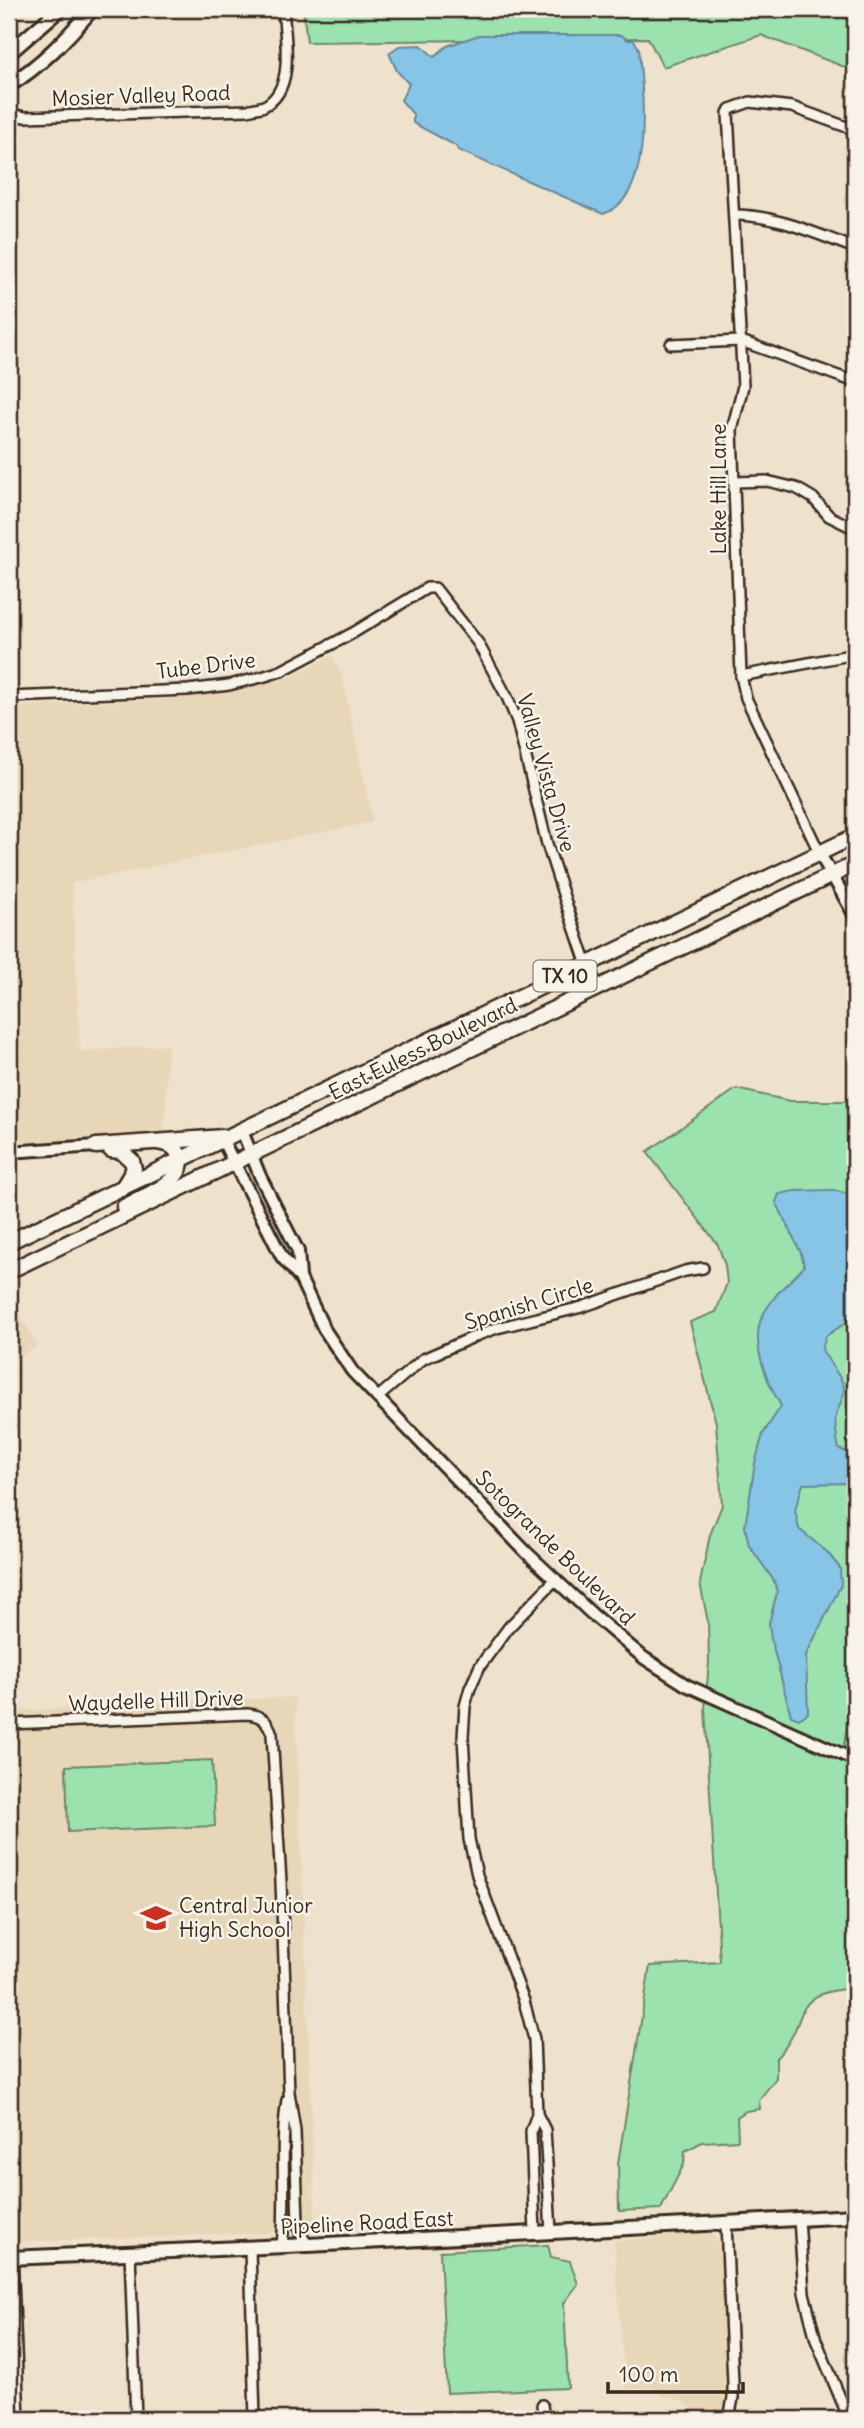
<svg xmlns="http://www.w3.org/2000/svg" width="864" height="2428" font-family="Delius,sans-serif">
<style>
.built{fill:#e8d6b9}
.green{fill:#9ce2af;stroke:#6c8666;stroke-width:2}
.water{fill:#86c5e6;stroke:#688796;stroke-width:2}
.lines{fill:none;stroke-linecap:round;stroke-linejoin:round}
.minor-casing{stroke:#3b2a1e;stroke-width:14}
.tertiary-casing{stroke:#3b2a1e;stroke-width:16}
.secondary-casing{stroke:#3b2a1e;stroke-width:18}
.primary-casing{stroke:#3b2a1e;stroke-width:19}
.minor{stroke:#f7f3e8;stroke-width:9}
.tertiary{stroke:#f7f3e8;stroke-width:10}
.secondary{stroke:#f7f3e8;stroke-width:12}
.primary{stroke:#f7f3e8;stroke-width:14}
.labels{text-anchor:middle;stroke-width:5;stroke-linejoin:round;paint-order:stroke}
.shield{fill:#f7f3e8;stroke:#73665b;stroke-width:2}
.shield-label{font-size:19px;font-weight:bold;fill:#3b2a1e}
.street-label{font-size:21px;fill:#3b2a1e;stroke:#f7f3e8}
.poi-label{font-size:21px;fill:#3b2a1e;stroke:#f7f3e8;text-anchor:start}
</style>
<rect width="100%" height="100%" fill="#eee2cc"/>
<filter id="ink" filterUnits="userSpaceOnUse"><feTurbulence type="fractalNoise" baseFrequency=".0143" numOctaves="2"/><feDisplacementMap in="SourceGraphic" scale="14" xChannelSelector="R" yChannelSelector="G"/><feConvolveMatrix kernelMatrix="1 2 1 2 8 2 1 2 1" color-interpolation-filters="sRGB"/></filter>
<g filter="url(#ink)">
<g class="built">
<polygon points="332,655 342,676 373,822 72,883 80,1051 168,1045 164,1136 9,1146 9,707 182,698 237,691 293,676"/>
<polygon points="10,1292 37,1347 9,1361 9,1293"/>
<polygon points="295,1697 316,2231 9,2242 9,1711"/>
<polygon points="711,2232 720,2247 727,2371 725,2406 721,2419 689,2419 692,2408 682,2401 657,2393 652,2388 625,2389 614,2241"/>
</g>
<g class="green">
<polygon points="303,9 855,9 855,71 761,35 663,67 648,38 307,42"/>
<path d="M736,1089L790,1101H855V1677L844,1745L855,1776V1988C784,1993 814,2019 776,2058V2078L759,2100L760,2109L746,2111L737,2117L738,2140L702,2142L685,2151L684,2164L661,2209L619,2211L618,2163L650,1966L720,1962L705,1708L709,1662L708,1622L700,1583L710,1535L722,1505L716,1423L690,1322L716,1312L727,1283L725,1265L718,1245L647,1152Z"/>
<polygon points="212,1760 215,1826 68,1832 66,1766"/>
<polygon points="548,2245 551,2257 570,2261 578,2284 564,2303 568,2388 447,2393 440,2251"/>
</g>
<g class="water">
<path d="M479,35H621L628,40H634L639,49C642,92 656,197 603,214L458,150L456,146L413,123V114L401,100L409,84L397,71L389,53L399,46L421,45L434,57L447,46Z"/>
<path d="M833,1190L855,1196V1317L826,1336L822,1349C826,1360 844,1379 844,1388C845,1397 838,1407 836,1415C834,1425 837,1439 839,1449L855,1455V1483L803,1484L795,1510L799,1529L827,1552L840,1568L841,1585L806,1655L808,1713L799,1719L791,1716L771,1639L769,1623L777,1592L774,1581L749,1545L745,1527L755,1463L763,1434L781,1406C768,1383 752,1349 760,1322C762,1314 769,1305 774,1298C782,1286 795,1278 804,1266L801,1253L776,1202L779,1194L794,1191Z"/>
</g>
<g class="lines">
<g class="minor-casing">
<g id="minor">
<path d="M9,114L25,117L248,110C253,108 259,108 264,106C296,90 285,37 283,9"/>
<path d="M734,215C776,215 816,234 855,248"/>
<polyline points="671,344 741,341 855,382"/>
<polyline points="734,482 767,481 796,488 813,498 829,516 855,529"/>
<polyline points="741,676 855,654"/>
<polyline points="9,697 188,690 229,685 262,677 281,671 353,633 427,588 435,588 478,643 507,697 517,721 547,844 565,900 587,965 599,988"/>
<polyline points="820,854 746,698 741,676 732,430 743,386 728,113 730,109 750,102 792,107 855,130"/>
<polyline points="377,1398 423,1359 478,1335 497,1328 582,1307 685,1271 703,1268"/>
<path d="M9,1724L247,1714C261,1715 268,1721 272,1734L281,1882L289,2092L295,2131L298,2224L300,2233L308,2245"/>
<polyline points="799,2219 804,2293 816,2340 849,2419"/>
<polyline points="726,2223 733,2383 733,2398 729,2419"/>
<polyline points="551,2232 545,2130 537,2114 534,2039 524,2001 477,1875 469,1839 463,1737 465,1706 470,1688 480,1666 509,1627 556,1579"/>
<polyline points="535,2233 531,2131 537,2114"/>
<path d="M282,2246C287,2197 279,2149 287,2100"/>
<polyline points="250,2248 255,2419"/>
<polyline points="130,2252 136,2419"/>
<polyline points="12,2257 19,2419"/>
<polyline points="542,2405 544,2419"/>
</g>
</g>
<g class="tertiary-casing">
<g id="tertiary">
<polyline points="820,854 855,916"/>
<polyline points="242,1131 260,1176 298,1251 300,1277"/>
<polyline points="223,1141 282,1257 300,1278 324,1329 352,1371 527,1553 592,1614 644,1658 686,1685 855,1760"/>
<polyline points="9,1152 96,1146"/>
</g>
</g>
<g class="secondary-casing">
<g id="secondary">
<polyline points="9,53 60,9"/>
<path d="M9,85C41,66 68,37 92,9"/>
<polyline points="9,2258 308,2245 855,2216"/>
</g>
</g>
<g class="primary-casing">
<g id="primary">
<polyline points="96,1146 224,1137"/>
<polyline points="111,1150 121,1151 132,1161 134,1169 122,1189"/>
<path d="M124,1207C141,1197 190,1181 179,1155C175,1145 168,1144 157,1142"/>
<polyline points="9,1242 855,836"/>
<polyline points="9,1271 855,864"/>
</g>
</g>
<use href="#minor" class="minor"/>
<use href="#tertiary" class="tertiary"/>
<use href="#secondary" class="secondary"/>
<use href="#primary" class="primary"/>
</g>
</g>
<defs>
<g id="school-bare" transform="scale(2.415)"><path d="M0-5L7-2L0 1L-7-2ZM-4 1L0 2.5L4 1V4Q0 6-4 4Z" fill="#c8321e" stroke="#f7f3e8" stroke-width="2.5" paint-order="stroke"/></g>
</defs>
<g fill-rule="evenodd">
<use href="#school-bare" x="156" y="1918"/>
</g>
<g class="labels">
<rect class="shield" x="533.5" y="960.5" width="63" height="31" rx="5"/>
<g class="shield-label">
<text x="565" y="983">TX 10</text>
</g>
<g class="street-label">
<text transform="translate(141 96) rotate(-2)" y="7">Mosier Valley Road</text>
<text transform="translate(719 489) rotate(-90)" y="7">Lake Hill Lane</text>
<text transform="translate(206 666) rotate(-7)" y="7">Tube Drive</text>
<text transform="translate(546 773) rotate(74)" y="7">Valley Vista Drive</text>
<text transform="translate(423 1049) rotate(-26)" y="7">East Euless Boulevard</text>
<text transform="translate(529 1304) rotate(-17)" y="7">Spanish Circle</text>
<text transform="translate(555 1548) rotate(44)" y="7">Sotogrande Boulevard</text>
<text transform="translate(156 1701) rotate(-2)" y="7">Waydelle Hill Drive</text>
<text transform="translate(367 2223) rotate(-3)" y="7">Pipeline Road East</text>
</g>
<g class="poi-label">
<text x="179" y="1913">Central Junior<tspan x="179" dy="24">High School</tspan></text>
</g>
</g>
<rect width="864" height="2428" fill="none" stroke="#f7f3e8" stroke-width="35"/>
<rect x="18" y="18" width="829" height="2393" fill="none" stroke="#3b2a1e" stroke-width="2.5" filter="url(#ink)"/>
<path d="M608 2382v10h135v-10" fill="none" stroke="#3b2a1e" stroke-width="3.5"/>
<text x="619" y="2382" font-size="21" fill="#3b2a1e" stroke="#f7f3e8" stroke-width="5" paint-order="stroke">100 m</text>
</svg>
